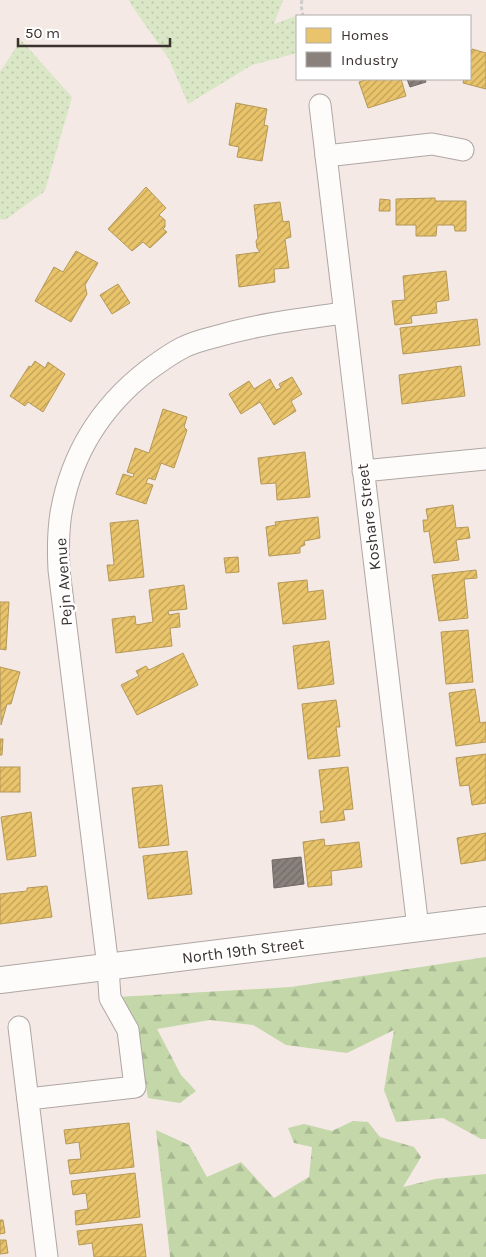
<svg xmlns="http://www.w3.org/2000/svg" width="486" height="1257" font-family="Karla,sans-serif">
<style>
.grass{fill:url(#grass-dots)}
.forest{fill:url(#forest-firs)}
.homes{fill:url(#homes-hatch);stroke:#b59858}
.industry{fill:url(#industry-hatch);stroke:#726965}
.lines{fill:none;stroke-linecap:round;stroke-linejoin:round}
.minor-casing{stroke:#afa7a3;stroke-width:23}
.tertiary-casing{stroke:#afa7a3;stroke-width:28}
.path{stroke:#cecbc9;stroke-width:3;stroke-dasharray:4 2.5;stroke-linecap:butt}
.minor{stroke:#fdfcfb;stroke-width:21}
.tertiary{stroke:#fdfcfb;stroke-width:26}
.labels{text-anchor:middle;stroke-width:5;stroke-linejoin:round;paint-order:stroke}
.street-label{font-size:16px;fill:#3b322f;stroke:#fff}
</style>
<defs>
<pattern id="grass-dots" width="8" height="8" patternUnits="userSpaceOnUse" patternTransform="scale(1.25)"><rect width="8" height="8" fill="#dae7c6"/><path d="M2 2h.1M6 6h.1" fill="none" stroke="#bcc7aa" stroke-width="1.8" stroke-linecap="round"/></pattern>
<pattern id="forest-firs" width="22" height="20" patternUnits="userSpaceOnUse" patternTransform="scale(1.25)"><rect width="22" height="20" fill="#c3d7a9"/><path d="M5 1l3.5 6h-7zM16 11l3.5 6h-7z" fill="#a8b992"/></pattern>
<pattern id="homes-hatch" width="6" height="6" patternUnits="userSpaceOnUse" patternTransform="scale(1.25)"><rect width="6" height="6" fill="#e9c46a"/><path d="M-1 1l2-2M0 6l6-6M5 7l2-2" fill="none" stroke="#bea058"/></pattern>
<pattern id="industry-hatch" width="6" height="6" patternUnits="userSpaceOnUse" patternTransform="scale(1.25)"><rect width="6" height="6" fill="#8a817c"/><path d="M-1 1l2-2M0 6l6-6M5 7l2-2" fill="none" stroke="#726a66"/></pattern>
</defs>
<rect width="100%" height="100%" fill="#f4e9e4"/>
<g class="grass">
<polygon points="129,0 283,0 274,24 296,16 297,53 252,65 188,104 169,59 130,3"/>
<polygon points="21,40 72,97 45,191 5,220 0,219 0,72"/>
</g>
<g class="forest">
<polygon points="486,957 486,1139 481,1139 443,1118 396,1122 384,1090 394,1030 347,1053 286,1045 253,1025 210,1020 157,1029 181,1075 196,1091 180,1103 148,1098 137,1030 119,997 291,987"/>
<polygon points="353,1121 368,1122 380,1137 414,1147 421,1157 403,1187 435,1179 486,1174 486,1257 170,1257 156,1130 189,1145 207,1177 241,1162 274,1198 309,1177 312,1147 294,1143 288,1128 304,1124 332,1131"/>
</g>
<g class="homes">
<polygon points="472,49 486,53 486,89 463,83 464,79 470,79 470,57"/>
<polygon points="368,79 401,79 406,96 368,108 359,82"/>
<polygon points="236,103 267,109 264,125 268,126 262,161 237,157 239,147 229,145"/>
<polygon points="146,187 166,208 159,215 165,220 165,227 163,229 167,232 150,248 143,242 132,251 108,229"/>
<polygon points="435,198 435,201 466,201 466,231 455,231 454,225 437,225 436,236 416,236 416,225 396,225 396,199"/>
<polygon points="380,199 390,200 390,211 379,211"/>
<polygon points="280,202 283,222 289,221 291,237 285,239 289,268 274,269 275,282 239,287 236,255 260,252 257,248 256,241 258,238 254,205"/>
<polygon points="76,251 98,263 85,285 87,294 71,322 35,301 54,267 63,272"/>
<polygon points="446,271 449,300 436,302 437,313 411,316 412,323 395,325 392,301 405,300 403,276"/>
<polygon points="118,284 130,303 112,314 100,295"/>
<polygon points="477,319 480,345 403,354 400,328"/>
<polygon points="35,361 45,368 48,362 65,374 43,412 28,402 25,406 10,396 29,366 31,367"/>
<polygon points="461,366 465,396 402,404 399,375"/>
<polygon points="292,377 302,394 291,401 296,411 274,425 260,402 241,414 229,394 249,381 254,389 270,379 276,390 281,388 279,384"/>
<polygon points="163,409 187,417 184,427 187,430 174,468 161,463 155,480 148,478 146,483 153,485 146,504 116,494 123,474 133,477 134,474 127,472 135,448 149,453"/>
<polygon points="305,452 310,497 277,500 276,483 261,484 258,458"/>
<polygon points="453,505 456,528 468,527 470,538 456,540 459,560 434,563 429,531 424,532 423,520 428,520 426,509"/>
<polygon points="318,517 320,538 304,541 305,545 300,547 300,553 269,556 266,527 276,525 275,522"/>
<polygon points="138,520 144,577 109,581 107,565 114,565 110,523"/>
<polygon points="238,557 239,572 226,573 224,558"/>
<polygon points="476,570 477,578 464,579 468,618 439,621 432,575"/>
<polygon points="307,580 308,592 323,590 326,619 283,624 278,583"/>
<polygon points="184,585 187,609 168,611 169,615 179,613 180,627 170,628 172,646 116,653 112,619 135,616 136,625 153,622 149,590"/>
<polygon points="0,602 9,602 6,650 0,649"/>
<polygon points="468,630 473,682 446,684 441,632"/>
<polygon points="329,641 334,684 298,689 293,646"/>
<polygon points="183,653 198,685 137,715 121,685 139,676 136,671 146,666 149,670"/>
<polygon points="0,667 20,672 11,704 7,704 1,725"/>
<polygon points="475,689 480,723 486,722 486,742 456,746 449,693"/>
<polygon points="336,700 340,727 336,727 340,756 308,759 302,704"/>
<polygon points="0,739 3,739 2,755 0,755"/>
<polygon points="486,754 486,803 472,805 469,785 460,786 456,758"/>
<rect x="0" y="767" width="20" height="25"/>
<polygon points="348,767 353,809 343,810 345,820 321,823 320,811 324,811 319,770"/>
<polygon points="162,785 169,845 139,848 132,788"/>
<polygon points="31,812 36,856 7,860 1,817"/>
<polygon points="486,833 486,860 461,864 457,838"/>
<polygon points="324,839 325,846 359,842 362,867 331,871 332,885 308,887 303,842"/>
<polygon points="187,851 192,894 148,899 143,856"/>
<polygon points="47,886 52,917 0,924 0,894 27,891 27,888"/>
<polygon points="129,1123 134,1167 70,1174 68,1160 81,1159 79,1142 66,1144 64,1130"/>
<polygon points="135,1173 140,1217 76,1225 75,1211 88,1209 86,1193 73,1195 71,1181"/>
<polygon points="0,1220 3,1220 5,1233 0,1234"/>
<polygon points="142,1224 146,1257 94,1257 92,1243 79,1245 77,1231"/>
<polygon points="0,1240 6,1240 8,1253 0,1254"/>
</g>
<g class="industry">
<polygon points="407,79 425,79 426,82 410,87"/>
<polygon points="301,857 304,884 274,888 272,860"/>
</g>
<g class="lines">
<g class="minor-casing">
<g id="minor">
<polyline points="320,105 418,928"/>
<polyline points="326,156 432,144 463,150"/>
<polyline points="363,471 486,459"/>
<polyline points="19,1027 47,1257"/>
<path d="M28,1099L135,1087L128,1030L110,998L108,967L59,570C58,551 58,532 61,513C71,455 101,407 147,371C158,363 170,354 182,348C193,342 206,339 218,336C259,324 301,319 344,313"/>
</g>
</g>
<g class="tertiary-casing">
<polyline id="tertiary" points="0,980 486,920"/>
</g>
<polyline class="path" points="302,0 301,5 303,16"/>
<use href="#minor" class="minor"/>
<use href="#tertiary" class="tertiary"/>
</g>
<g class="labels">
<g class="street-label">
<text transform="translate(368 517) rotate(-97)" y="6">Koshare Street</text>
<text transform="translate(63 582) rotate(-94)" y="6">Pejn Avenue</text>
<text transform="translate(243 950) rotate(-7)" y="6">North 19th Street</text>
</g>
</g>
<rect x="296" y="15" width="175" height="65" fill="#ffffff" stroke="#b1adac"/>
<rect x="306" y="28" width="25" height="15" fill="#e9c46a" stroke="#b1adac"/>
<text x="341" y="40" font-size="15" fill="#3b322f">Homes</text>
<rect x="306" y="52" width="25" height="15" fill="#8a817c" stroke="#b1adac"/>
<text x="341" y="65" font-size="15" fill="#3b322f">Industry</text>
<path d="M18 38v8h152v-8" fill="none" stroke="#3b322f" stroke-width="2.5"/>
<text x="25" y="38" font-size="15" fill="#3b322f" stroke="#ffffff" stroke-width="4" paint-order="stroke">50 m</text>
</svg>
